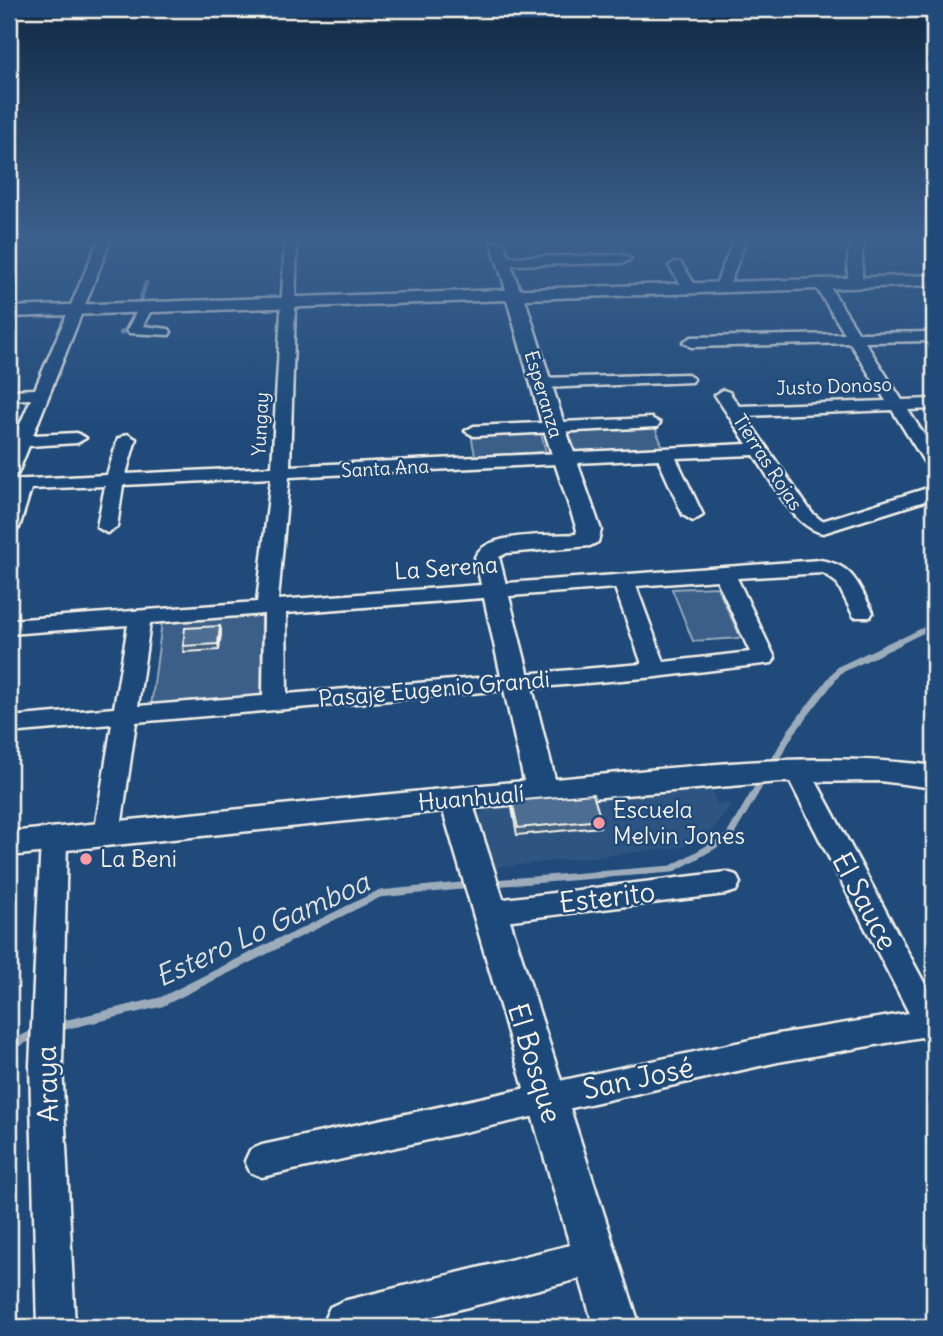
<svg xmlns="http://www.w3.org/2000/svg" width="943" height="1336" font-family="Delius,sans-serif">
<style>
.built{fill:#2d5581}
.green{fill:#3a5f88;stroke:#97a8b8;stroke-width:2}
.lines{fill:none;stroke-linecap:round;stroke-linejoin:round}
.stream-far3{stroke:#9cacbb;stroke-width:4.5}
.stream-far2{stroke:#9cacbb;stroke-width:5}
.stream-far1{stroke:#9cacbb;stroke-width:7}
.stream{stroke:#9cacbb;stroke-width:9}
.minor-casing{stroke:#f4f1e8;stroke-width:5}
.tertiary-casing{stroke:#f4f1e8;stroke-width:5}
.minor{fill:#1f4a7a;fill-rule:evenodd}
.tertiary{fill:#1f4a7a;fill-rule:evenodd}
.wall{fill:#425f7e;stroke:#f4f1e8;stroke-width:2}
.shaded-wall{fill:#364d66;stroke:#f4f1e8;stroke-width:2}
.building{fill:#4d6e92;stroke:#f4f1e8;stroke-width:2}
.poi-dot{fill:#ff9aa2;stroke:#1f4a7a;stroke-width:2.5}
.labels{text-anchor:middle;stroke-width:5;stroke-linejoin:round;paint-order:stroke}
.far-street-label{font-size:19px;fill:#f4f1e8;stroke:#1f4a7a}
.street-label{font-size:23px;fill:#f4f1e8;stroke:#1f4a7a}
.poi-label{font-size:23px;fill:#f4f1e8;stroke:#1f4a7a;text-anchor:start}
.near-street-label{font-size:28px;fill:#f4f1e8;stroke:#1f4a7a}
.near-water-label{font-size:28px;font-style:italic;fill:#dee0dd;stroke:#1f4a7a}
</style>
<rect width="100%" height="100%" fill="#1f4a7a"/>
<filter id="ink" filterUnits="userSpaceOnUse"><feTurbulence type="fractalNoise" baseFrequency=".0143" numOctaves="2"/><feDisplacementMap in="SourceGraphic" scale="14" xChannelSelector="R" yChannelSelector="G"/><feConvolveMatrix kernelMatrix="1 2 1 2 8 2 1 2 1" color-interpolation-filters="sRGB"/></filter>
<g filter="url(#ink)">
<polygon class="built" points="712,789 717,804 732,804 713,829 701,839 683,847 490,868 479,816 484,810"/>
<g class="green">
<polygon points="654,425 663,447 576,452 567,428"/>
<polygon points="540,430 546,452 475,456 471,434"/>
<polygon points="717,587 741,638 693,641 672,589"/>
<polygon points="262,614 261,698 151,707 162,622"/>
</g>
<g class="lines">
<g class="stream-far3">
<polyline points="139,304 146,283"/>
<polyline points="121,333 126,330 135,313"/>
</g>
<polyline class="stream-far2" points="895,644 934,625"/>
<g class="stream-far1">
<polyline points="772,765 791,732 839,670 898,642"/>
<polyline points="493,883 672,869 729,837 764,777"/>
<polyline points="280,943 379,894 471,885"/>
</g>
<g class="stream">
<polyline points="56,1027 161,1002 283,941"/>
<polyline points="9,1046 39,1032"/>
</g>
<g class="minor-casing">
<g id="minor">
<polygon points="98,242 110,242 33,435 77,433 86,438 77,443 29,446 18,473 9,478 9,437 15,436 31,399 9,400 9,390 35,389"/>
<path d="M285,242H297L290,466L747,444L715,395L723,390L729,392L739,406L886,401L850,343L691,347L683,342L691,337L845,334L814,284L821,280L826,281L859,333L934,332V341L865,342L902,400L934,399V409L908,410L934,450V469L928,468L892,410L745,416L812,513L822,521L934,486V498L823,533C793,528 771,479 754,455L676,458L703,515L693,521L683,515L658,459L289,477L278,600L820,560C854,565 858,585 873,612L870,617H854L837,583L823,573L737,578L775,658L772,663L656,677L136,722L120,835L116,842L107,845L98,842L94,835L112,724L9,733V717L114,708L128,625L9,634V620L257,602L271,478L123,485L117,527L107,533L97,527L105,486L31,489L19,528L9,534V501L13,490H9V480L107,475L118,439L127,434L136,439L126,474L272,467ZM717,580L750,652L664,662L636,586ZM615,588L642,664L287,694L286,613ZM264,614L263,696L138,706L150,623Z"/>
<polygon points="491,242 503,242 509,257 624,255 631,259 624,263 511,265 522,296 515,300 508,296"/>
<polygon points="733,242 745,242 729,286 722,290 717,289 715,286"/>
<polygon points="853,242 865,242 862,254 862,282 855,286 848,282 848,254"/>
<polygon points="676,262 681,263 697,288 695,291 690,292 685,291 669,266"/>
<polygon points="145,304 152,308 143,326 169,329 171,332 169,335 129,333 127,330 140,305"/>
<polygon points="686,374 694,379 692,382 541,388 533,383 541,378"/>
<polygon points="651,418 660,423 657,427 474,436 465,431 474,426"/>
<polygon points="797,761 806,764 810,770 934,1001 934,1044 921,1037 778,1062 262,1177 250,1172 245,1161 250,1150 262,1145 778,1034 909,1013 784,770 788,764"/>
<polygon points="54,830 63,833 67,840 62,1065 75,1327 37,1327 30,1065 41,840 45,833"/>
<polygon points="726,872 736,875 740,883 736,891 726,894 488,923 478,920 474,912 478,904 488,901"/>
<polygon points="595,1239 608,1244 613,1257 608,1270 595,1275 389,1327 327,1327 324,1320 330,1307 343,1301"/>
</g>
</g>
<g class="tertiary-casing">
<path id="tertiary" d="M934,275V285L525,299L565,427L601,530L598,542L590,546L507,553L499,557L555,779C680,768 809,749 934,766V788L880,781L779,782L474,808L640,1327H594L443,811L9,856V832L524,781L475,557C486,531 551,536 576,534L577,530L543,427L507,300L9,317V307Z"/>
</g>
<use href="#minor" class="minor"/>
<use href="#tertiary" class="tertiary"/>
</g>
<g class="wall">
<polygon points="220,626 221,632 219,650 184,652 183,646"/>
<polygon points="512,801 601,820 600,827 517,835 512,808"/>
</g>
<polygon class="shaded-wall" points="220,626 221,632 219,650 218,644"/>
<g class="building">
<polygon points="220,626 218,644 183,646 185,628"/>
<polygon points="593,794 601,820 518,828 512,801"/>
</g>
</g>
<linearGradient id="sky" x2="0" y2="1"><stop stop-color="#112943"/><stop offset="0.56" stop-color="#3c608d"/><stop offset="1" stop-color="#3c608d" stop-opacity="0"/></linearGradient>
<rect width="943" height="429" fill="url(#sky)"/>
<g class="poi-dot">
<circle cx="599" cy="823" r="7"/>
<circle cx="86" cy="859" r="7"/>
</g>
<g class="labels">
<g class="far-street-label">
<text transform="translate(834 386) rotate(-2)" y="7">Justo Donoso</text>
<text transform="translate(544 394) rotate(73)" y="7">Esperanza</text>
<text transform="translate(260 424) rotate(-87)" y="7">Yungay</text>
<text transform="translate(768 462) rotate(57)" y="7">Tierras Rojas</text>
<text transform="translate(385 468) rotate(-3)" y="7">Santa Ana</text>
</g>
<g class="street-label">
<text transform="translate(446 568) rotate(-4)" y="8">La Serena</text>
<text transform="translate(434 689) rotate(-5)" y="8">Pasaje Eugenio Grandi</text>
<text transform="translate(471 798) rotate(-5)" y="8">Huanhualí</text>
</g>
<g class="poi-label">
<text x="613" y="818">Escuela<tspan x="613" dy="26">Melvin Jones</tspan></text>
<text x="100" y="867">La Beni</text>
</g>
<g class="near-street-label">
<text transform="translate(607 897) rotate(-7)" y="10">Esterito</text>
<text transform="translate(865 901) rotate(62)" y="10">El Sauce</text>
<text transform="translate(535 1063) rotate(73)" y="10">El Bosque</text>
<text transform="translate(638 1078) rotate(-12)" y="10">San José</text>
<text transform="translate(47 1084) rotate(-92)" y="10">Araya</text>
</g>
<g class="near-water-label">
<text transform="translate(262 929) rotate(-25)" y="10">Estero Lo Gamboa</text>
</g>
</g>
<rect width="943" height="1336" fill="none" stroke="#1f4a7a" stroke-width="35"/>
<rect x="18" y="18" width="908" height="1301" fill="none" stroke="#f4f1e8" stroke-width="2.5" filter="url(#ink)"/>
</svg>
